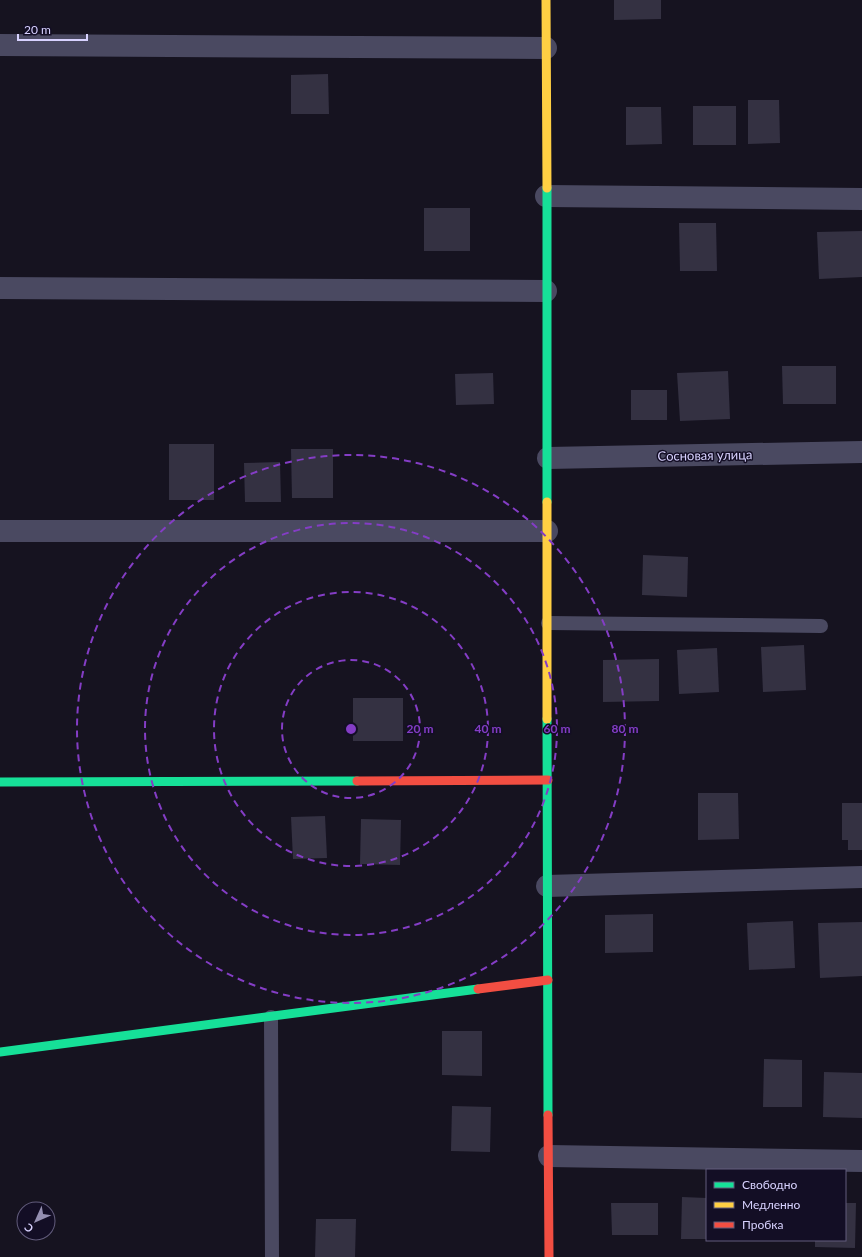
<svg xmlns="http://www.w3.org/2000/svg" width="862" height="1257" font-family="Lato,sans-serif">
<style>
.building{fill:#343142}
.lines{fill:none;stroke-linecap:round;stroke-linejoin:round}
.lane{stroke:#4a4961;stroke-width:14}
.street{stroke:#4a4961;stroke-width:22}
.fast{stroke:#16e098;stroke-width:9}
.slow{stroke:#ffcf43;stroke-width:9}
.jam{stroke:#f24e42;stroke-width:9}
.ring{fill:none;stroke:#843dc5;stroke-width:2;stroke-dasharray:7 5}
.labels{text-anchor:middle;stroke-width:3;stroke-linejoin:round;paint-order:stroke}
.street-label{font-size:13px;fill:#d8d2ff;stroke:#130e25}
.centre{fill:#843dc5;stroke:#130e25;stroke-width:2}
.ring-label{font-size:12px;text-anchor:middle;font-weight:bold;fill:#843dc5;stroke:#130e25;stroke-width:3;stroke-linejoin:round;paint-order:stroke}
</style>
<rect width="100%" height="100%" fill="#161320"/>
<g class="building">
<polygon points="614,0 661,0 661,19 614,20"/>
<polygon points="328,74 329,114 291,114 291,75"/>
<polygon points="748,100 779,100 780,143 748,144"/>
<rect x="693" y="106" width="43" height="39"/>
<polygon points="626,107 661,107 662,144 626,145"/>
<rect x="424" y="208" width="46" height="43"/>
<polygon points="679,223 716,223 717,271 680,271"/>
<polygon points="862,231 862,277 819,279 817,232"/>
<polygon points="782,366 836,366 836,404 783,404"/>
<polygon points="728,371 730,419 680,421 677,373"/>
<polygon points="493,373 494,404 456,405 455,374"/>
<rect x="631" y="390" width="36" height="30"/>
<rect x="169" y="444" width="45" height="56"/>
<polygon points="291,449 333,449 333,498 292,498"/>
<polygon points="280,462 281,502 245,502 244,463"/>
<polygon points="643,555 688,557 687,597 642,595"/>
<polygon points="804,645 806,690 763,692 761,647"/>
<polygon points="717,648 719,692 679,694 677,650"/>
<polygon points="659,659 659,701 603,702 603,660"/>
<rect x="353" y="698" width="50" height="43"/>
<polygon points="698,793 738,793 739,839 698,840"/>
<polygon points="842,803 862,803 862,850 848,850 848,840 842,840"/>
<polygon points="325,816 327,858 293,859 291,817"/>
<polygon points="361,819 401,820 400,865 360,864"/>
<polygon points="653,914 653,952 605,953 605,915"/>
<polygon points="793,921 795,968 749,970 747,923"/>
<polygon points="862,922 862,976 820,978 818,923"/>
<polygon points="442,1031 482,1031 482,1076 442,1075"/>
<polygon points="764,1059 802,1060 802,1107 763,1107"/>
<polygon points="824,1072 862,1073 862,1118 823,1117"/>
<polygon points="452,1106 491,1107 490,1152 451,1151"/>
<polygon points="682,1197 707,1198 707,1239 681,1239"/>
<polygon points="611,1203 658,1203 658,1235 612,1235"/>
<polygon points="845,1203 856,1203 855,1248 815,1247 815,1240 845,1240"/>
<polygon points="316,1219 356,1219 355,1257 315,1257"/>
</g>
<g class="lines">
<g class="lane">
<polyline points="548,623 821,626"/>
<polyline points="271,1017 272,1257"/>
</g>
<g class="street">
<polyline points="0,45 546,48"/>
<polyline points="546,196 862,199"/>
<polyline points="0,288 546,291"/>
<polyline points="548,458 862,452"/>
<polyline points="0,531 547,531"/>
<polyline points="547,886 862,877"/>
<polyline points="549,1156 862,1161"/>
</g>
<g class="fast">
<polyline points="547,188 547,502"/>
<polyline points="547,719 548,1115"/>
<polyline points="0,782 357,781"/>
<polyline points="0,1052 478,989"/>
</g>
<g class="slow">
<polyline points="546,0 547,188"/>
<polyline points="547,502 547,719"/>
</g>
<g class="jam">
<polyline points="357,781 548,780"/>
<polyline points="478,989 548,980"/>
<polyline points="548,1115 549,1257"/>
</g>
</g>
<g class="ring">
<circle cx="351" cy="729" r="69"/>
<circle cx="351" cy="729" r="137"/>
<circle cx="351" cy="729" r="206"/>
<circle cx="351" cy="729" r="274"/>
</g>
<g class="labels">
<g class="street-label">
<text transform="translate(705 455) rotate(-1)" y="5">Сосновая улица</text>
</g>
</g>
<circle cx="351" cy="729" r="6" class="centre"/>
<g class="ring-label">
<text x="420" y="733">20 m</text>
<text x="488" y="733">40 m</text>
<text x="557" y="733">60 m</text>
<text x="625" y="733">80 m</text>
</g>
<rect x="706" y="1169" width="140" height="72" fill="#130e25" stroke="#625c7c"/>
<rect x="714" y="1182" width="20" height="6" fill="#16e098" stroke="#625c7c"/>
<text x="742" y="1189" font-size="12" fill="#d8d2ff">Свободно</text>
<rect x="714" y="1202" width="20" height="6" fill="#ffcf43" stroke="#625c7c"/>
<text x="742" y="1209" font-size="12" fill="#d8d2ff">Медленно</text>
<rect x="714" y="1222" width="20" height="6" fill="#f24e42" stroke="#625c7c"/>
<text x="742" y="1229" font-size="12" fill="#d8d2ff">Пробка</text>
<g transform="translate(36 1221) rotate(225)"><circle r="19" fill="#130e25" stroke="#625c7c"/>
<path d="M0-3L7 15L0 10L-7 15Z" fill="#948fb1"/>
<text y="-6" font-size="11" font-weight="bold" text-anchor="middle" fill="#d8d2ff">С</text>
</g>
<path d="M18 34v6h69v-6" fill="none" stroke="#d8d2ff" stroke-width="2"/>
<text x="24" y="34" font-size="12" fill="#d8d2ff" stroke="#130e25" stroke-width="3" paint-order="stroke">20 m</text>
</svg>
